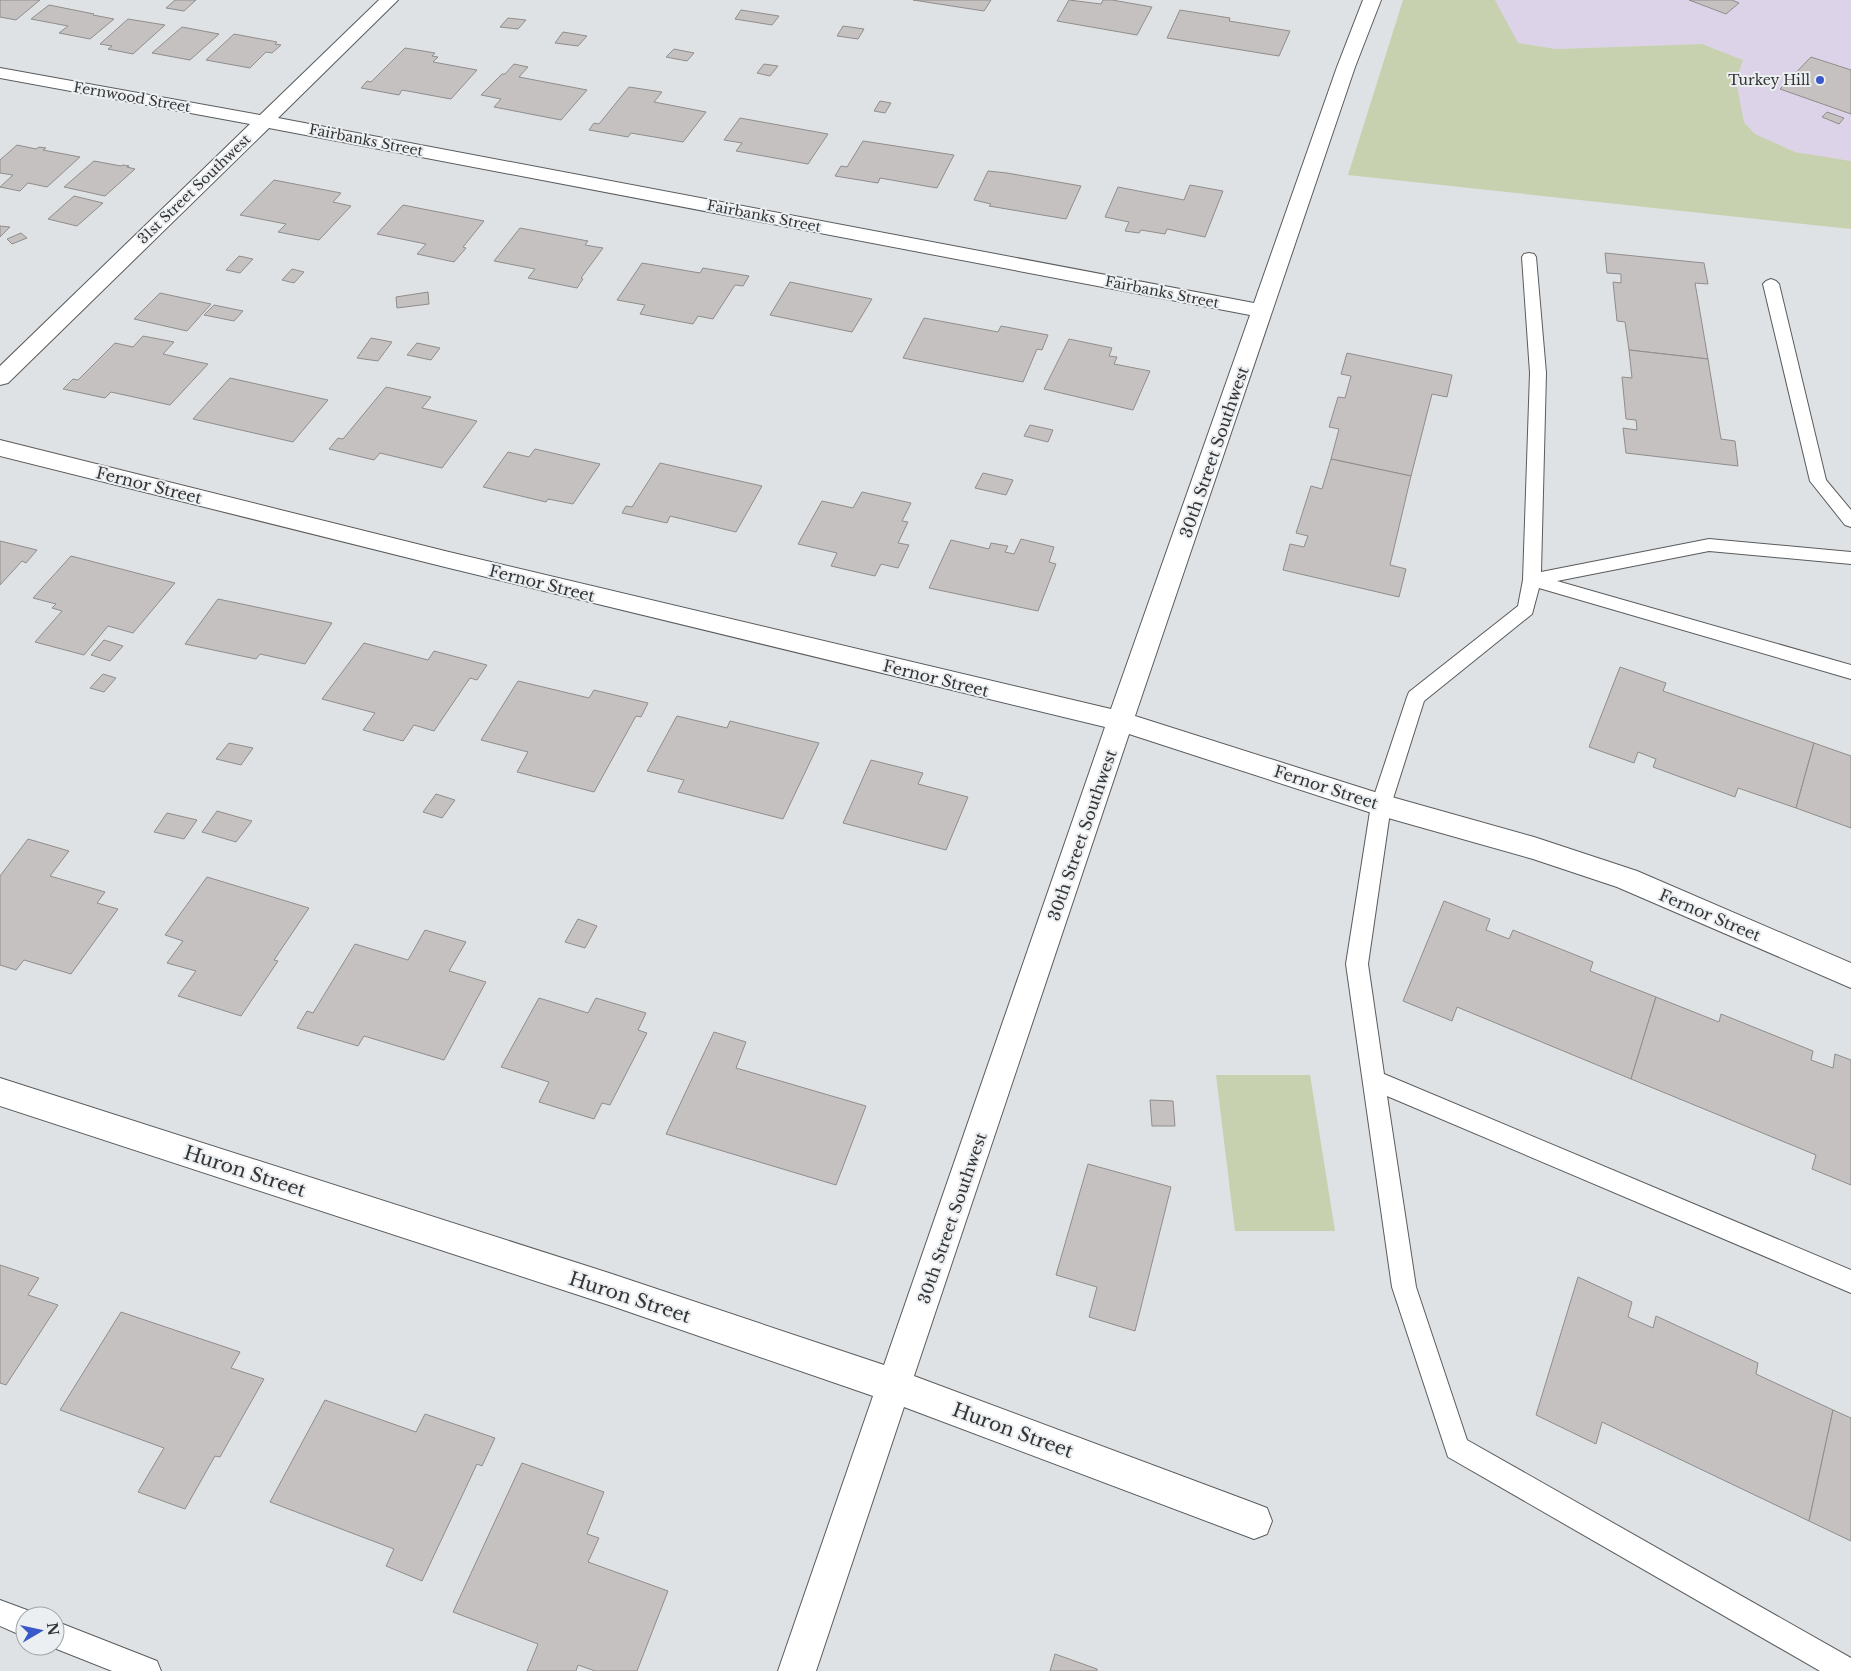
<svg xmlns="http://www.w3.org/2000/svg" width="1851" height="1671" font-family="'Libre Baskerville',serif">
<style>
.commercial{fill:#ddd3e8}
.green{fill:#c7d0af}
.building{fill:#c5c1c0;stroke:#908d8c}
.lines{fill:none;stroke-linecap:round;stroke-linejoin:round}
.lane-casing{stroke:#595b5d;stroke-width:2}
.street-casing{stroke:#595b5d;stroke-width:2}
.lane{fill:#fff;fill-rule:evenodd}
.street{fill:#fff;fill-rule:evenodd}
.poi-dot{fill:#3959cb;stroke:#eceff1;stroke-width:2}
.labels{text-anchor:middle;stroke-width:4;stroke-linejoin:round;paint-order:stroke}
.far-poi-label{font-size:14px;fill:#343536;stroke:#eceff1;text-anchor:end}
.far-street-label{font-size:14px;fill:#343536;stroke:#eceff1}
.street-label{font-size:16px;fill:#343536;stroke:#eceff1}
.near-street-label{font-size:19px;fill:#343536;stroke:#eceff1}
</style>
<rect width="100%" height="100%" fill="#dfe2e4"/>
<polygon class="commercial" points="1495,0 1851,0 1851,161 1795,152 1755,134 1744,122 1736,81 1743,60 1702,44 1555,49 1517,43"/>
<g class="green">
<polygon points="1403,0 1495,0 1518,43 1556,49 1702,44 1743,60 1736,81 1744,122 1755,134 1795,152 1851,161 1851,229 1348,175"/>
<polygon points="1216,1075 1310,1075 1335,1231 1235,1231"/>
</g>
<g class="building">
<polygon points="0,0 40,0 16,20 0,17"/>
<polygon points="175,0 196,0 184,11 166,8"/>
<polygon points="913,0 991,0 984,11"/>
<polygon points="1069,0 1101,4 1103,0 1112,0 1152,7 1137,35 1057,21"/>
<polygon points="1689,0 1732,0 1739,3 1726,14"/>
<polygon points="49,5 94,14 93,15 114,19 90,39 59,33 68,26 31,19"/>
<polygon points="741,10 779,16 772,25 735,19"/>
<polygon points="1180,10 1230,18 1229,21 1290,31 1279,56 1167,38"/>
<polygon points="508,18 526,20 518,29 500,27"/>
<polygon points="128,19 165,25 133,54 108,49 112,46 100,44"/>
<polygon points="843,26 864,29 858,39 837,36"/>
<polygon points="182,27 219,34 190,60 152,53"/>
<polygon points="563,32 587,36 578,46 555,43"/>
<polygon points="234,34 277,42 275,44 281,45 272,53 266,52 250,68 206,60"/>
<polygon points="405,48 435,53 432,56 438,57 433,62 477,70 451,99 402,90 399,95 361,88 367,81 371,82"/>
<polygon points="674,49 694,53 687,61 666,57"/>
<polygon points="1811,57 1851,70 1851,114 1780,89"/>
<polygon points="514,64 528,67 519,77 587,90 561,120 494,107 501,99 481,95 502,74 505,74"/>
<polygon points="764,64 778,66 770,76 757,73"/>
<polygon points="629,87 662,92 654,102 706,112 683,142 631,133 628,137 589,130 594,123 599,124"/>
<polygon points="880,101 891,103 885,113 874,111"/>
<polygon points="1827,112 1844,118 1839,124 1822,117"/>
<polygon points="740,118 828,134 808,164 736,151 742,143 724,140"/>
<polygon points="863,141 954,155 937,188 880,178 878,183 835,176 841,166 847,167"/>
<polygon points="17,145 36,149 39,147 46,148 43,150 80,157 47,187 28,183 20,191 0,187 13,175 0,173 0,160"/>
<polygon points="94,161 121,166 123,165 129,166 127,167 135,169 105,196 64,187"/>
<polygon points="988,171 1007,173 1081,186 1066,219 989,206 991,204 974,200"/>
<polygon points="274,180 341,193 333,202 351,206 319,240 278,232 286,224 240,215"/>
<polygon points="1190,185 1223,191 1205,237 1167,229 1165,234 1141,230 1139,233 1125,231 1129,222 1105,217 1118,187 1184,200"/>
<polygon points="74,196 103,203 77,226 48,219"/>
<polygon points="403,205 484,221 463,247 466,248 454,262 417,254 426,244 377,234"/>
<polygon points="0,226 10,227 0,237"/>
<polygon points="520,228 588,241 585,245 603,248 581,278 583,279 577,288 528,278 535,269 494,261"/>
<polygon points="21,233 27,238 12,244 7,239"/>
<polygon points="1605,253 1704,263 1708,284 1695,283 1708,359 1629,350 1625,322 1617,321 1613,282 1621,283 1621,274 1607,273"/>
<polygon points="239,256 253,259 240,273 226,270"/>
<polygon points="642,263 700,273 703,268 749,276 743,286 735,285 713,319 698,316 693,324 640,314 645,305 617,300"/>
<polygon points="292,269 304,272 294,283 282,280"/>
<polygon points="790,282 872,299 852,332 770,315"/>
<polygon points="428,292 429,304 397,308 396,297"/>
<polygon points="160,293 211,304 187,331 134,319"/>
<polygon points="214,305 243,311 234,321 204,315"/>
<polygon points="924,318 998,332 1001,326 1048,335 1042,350 1037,349 1023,382 903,358"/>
<polygon points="143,336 174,342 163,354 208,364 170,405 111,392 105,398 63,389 73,379 78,380 115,343 133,347"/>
<polygon points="371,338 392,342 378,361 357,358"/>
<polygon points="1069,339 1112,348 1109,356 1117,357 1114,364 1150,371 1133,410 1044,389"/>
<polygon points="417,343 440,348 431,360 407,355"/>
<polygon points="1629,350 1708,359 1721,439 1735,441 1738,466 1626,453 1623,428 1637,430 1636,420 1626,419 1622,377 1632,378"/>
<polygon points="1347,353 1452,375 1447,397 1432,394 1411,476 1331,459 1339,429 1329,427 1338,397 1345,398 1351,376 1341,374"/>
<polygon points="230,378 328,400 293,442 193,419"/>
<polygon points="386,387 431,397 422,408 477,421 442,468 380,453 374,460 329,449 338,438 343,439"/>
<polygon points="1030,425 1053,430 1048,442 1024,436"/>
<polygon points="535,449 600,464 573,504 548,499 546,502 483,487 508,452 529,457"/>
<polygon points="1331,459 1411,476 1390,565 1406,569 1399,597 1283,570 1290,544 1304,547 1308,536 1296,533 1311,486 1322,489"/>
<polygon points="660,463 762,486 736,532 670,516 667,523 622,513 626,506 632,507"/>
<polygon points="983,473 1013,480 1006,495 975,488"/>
<polygon points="862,492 911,503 902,521 908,522 898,543 909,545 898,568 881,564 875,576 831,566 837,553 798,544 822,501 853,508"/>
<polygon points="1021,539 1054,547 1049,562 1056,564 1038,611 929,588 951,540 989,549 991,543 1008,546 1005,552 1014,554"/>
<polygon points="0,541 37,550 26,563 22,561 0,585"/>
<polygon points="71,556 175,583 133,633 108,626 84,655 35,642 62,611 52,608 56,604 33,598"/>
<polygon points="218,599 332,623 305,664 260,654 256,659 185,644"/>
<polygon points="104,640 123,646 110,661 91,655"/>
<polygon points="364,643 428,660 434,651 487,665 477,680 470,678 434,731 414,725 403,741 363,730 375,713 322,699"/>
<polygon points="1620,667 1666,683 1663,691 1814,743 1796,808 1738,788 1735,797 1653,767 1656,759 1638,752 1634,763 1589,747"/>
<polygon points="103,674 116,678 104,692 90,688"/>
<polygon points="518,681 589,698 594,690 648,703 641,717 636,716 594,792 517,772 528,752 481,740"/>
<polygon points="677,716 727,728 730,721 819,743 783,819 678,792 684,780 647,771"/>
<polygon points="229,743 253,748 241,765 216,759"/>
<polygon points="1814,743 1851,756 1851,828 1796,808"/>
<polygon points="871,760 923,773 918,784 968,797 946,850 843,823"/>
<polygon points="436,794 455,800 442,818 423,812"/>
<polygon points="217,811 252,821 236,842 202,832"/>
<polygon points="167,813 197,820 184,839 154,832"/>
<polygon points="28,839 69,851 50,876 105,892 97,903 118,909 71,974 24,960 16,970 0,965 0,876"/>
<polygon points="207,877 309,908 274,960 278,961 241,1016 178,996 196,971 167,963 183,941 165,935"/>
<polygon points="1444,901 1490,919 1486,930 1509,939 1513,930 1593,962 1590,971 1656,997 1631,1079 1457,1007 1452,1021 1403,1001"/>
<polygon points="578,919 597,926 585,948 565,942"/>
<polygon points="425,930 466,942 449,971 486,982 444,1060 364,1036 358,1046 297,1028 307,1011 313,1013 355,944 408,960"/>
<polygon points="1656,997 1719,1022 1721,1014 1813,1051 1811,1060 1833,1068 1835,1054 1851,1060 1851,1185 1812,1169 1816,1155 1631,1079"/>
<polygon points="539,998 588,1013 596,998 646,1013 638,1030 647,1033 610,1105 602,1103 594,1119 539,1102 549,1082 501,1067"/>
<polygon points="714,1032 746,1042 736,1068 866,1106 836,1185 666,1134"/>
<polygon points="1150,1100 1173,1101 1175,1126 1152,1126"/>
<polygon points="1088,1164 1171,1187 1135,1331 1089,1317 1097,1287 1056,1275"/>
<polygon points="0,1265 39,1278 28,1295 58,1305 6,1385 0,1383"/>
<polygon points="1578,1277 1632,1302 1628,1317 1653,1328 1656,1316 1758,1363 1756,1374 1833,1410 1809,1521 1602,1422 1596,1444 1536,1415"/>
<polygon points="121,1312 240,1352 231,1368 264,1379 220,1457 215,1456 185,1509 138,1492 164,1448 60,1410"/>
<polygon points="325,1400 416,1432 425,1414 495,1438 482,1466 477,1464 422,1581 386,1566 394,1549 270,1502"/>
<polygon points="1833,1410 1851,1418 1851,1541 1809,1521"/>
<polygon points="522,1463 604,1492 587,1534 599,1538 588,1562 668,1591 637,1671 595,1671 578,1665 576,1671 527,1671 538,1644 453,1612"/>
<polygon points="1055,1654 1097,1669 1097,1671 1050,1671"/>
</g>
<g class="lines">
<g class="lane-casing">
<g id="lane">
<polygon points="1529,253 1534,254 1536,257 1546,373 1541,572 1709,539 1851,552 1851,564 1709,551 1557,581 1851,665 1851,679 1539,588 1532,614 1424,701 1391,805 1368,964 1384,1074 1851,1270 1851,1293 1387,1096 1416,1287 1467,1440 1851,1658 1851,1671 1820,1671 1448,1457 1392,1287 1346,964 1371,805 1407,697 1409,692 1518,606 1523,580 1530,373 1522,257 1524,254"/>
<polygon points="1771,279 1776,281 1779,284 1826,480 1851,510 1851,527 1845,525 1810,481 1763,284 1766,281"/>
<polygon points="0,1600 35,1613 36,1616 25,1616 25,1637 0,1626"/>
<polygon points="55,1621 157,1661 161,1671 112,1671 49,1646 55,1646"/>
</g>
</g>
<g class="street-casing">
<polygon id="street" points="379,0 398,0 278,118 1254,303 1337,67 1363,0 1381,0 1355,67 1135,716 1381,794 1534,837 1637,871 1851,963 1851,988 1617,887 1533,859 1381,816 1129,734 914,1376 1254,1503 1267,1508 1272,1521 1267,1534 1254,1539 904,1407 816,1671 778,1671 873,1396 609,1305 0,1106 0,1078 609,1273 884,1365 1105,727 449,568 0,456 0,440 449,552 1111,709 1250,315 269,128 8,383 0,385 0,366 250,124 0,78 0,68 260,115"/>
</g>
<use href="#lane" class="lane"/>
<use href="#street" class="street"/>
</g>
<circle class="poi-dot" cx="1820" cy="80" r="5"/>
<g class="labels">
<g class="far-poi-label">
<text x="1810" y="85">Turkey Hill</text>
</g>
<g class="far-street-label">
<text transform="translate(132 97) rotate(10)" y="5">Fernwood Street</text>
<text transform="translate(366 140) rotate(11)" y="5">Fairbanks Street</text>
<text transform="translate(194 189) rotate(-44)" y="5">31st Street Southwest</text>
<text transform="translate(764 216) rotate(11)" y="5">Fairbanks Street</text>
<text transform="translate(1162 292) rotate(11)" y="5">Fairbanks Street</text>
</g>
<g class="street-label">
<text transform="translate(1214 452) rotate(-71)" y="6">30th Street Southwest</text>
<text transform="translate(149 485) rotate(14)" y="6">Fernor Street</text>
<text transform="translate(542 583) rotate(14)" y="6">Fernor Street</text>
<text transform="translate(936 678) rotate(14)" y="6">Fernor Street</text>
<text transform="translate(1326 787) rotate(18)" y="6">Fernor Street</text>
<text transform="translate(1082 835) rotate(-71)" y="6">30th Street Southwest</text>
<text transform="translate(1710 915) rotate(23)" y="6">Fernor Street</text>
<text transform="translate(952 1218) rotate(-71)" y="6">30th Street Southwest</text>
</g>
<g class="near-street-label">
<text transform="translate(245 1171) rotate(18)" y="7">Huron Street</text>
<text transform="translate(630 1297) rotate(18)" y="7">Huron Street</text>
<text transform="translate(1013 1430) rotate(20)" y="7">Huron Street</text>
</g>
</g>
<g transform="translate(40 1631) rotate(81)"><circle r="24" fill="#eceff1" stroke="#a2a5a6"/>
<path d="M0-4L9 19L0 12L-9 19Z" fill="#3959cb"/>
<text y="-8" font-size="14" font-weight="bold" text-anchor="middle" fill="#343536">N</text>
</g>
</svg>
